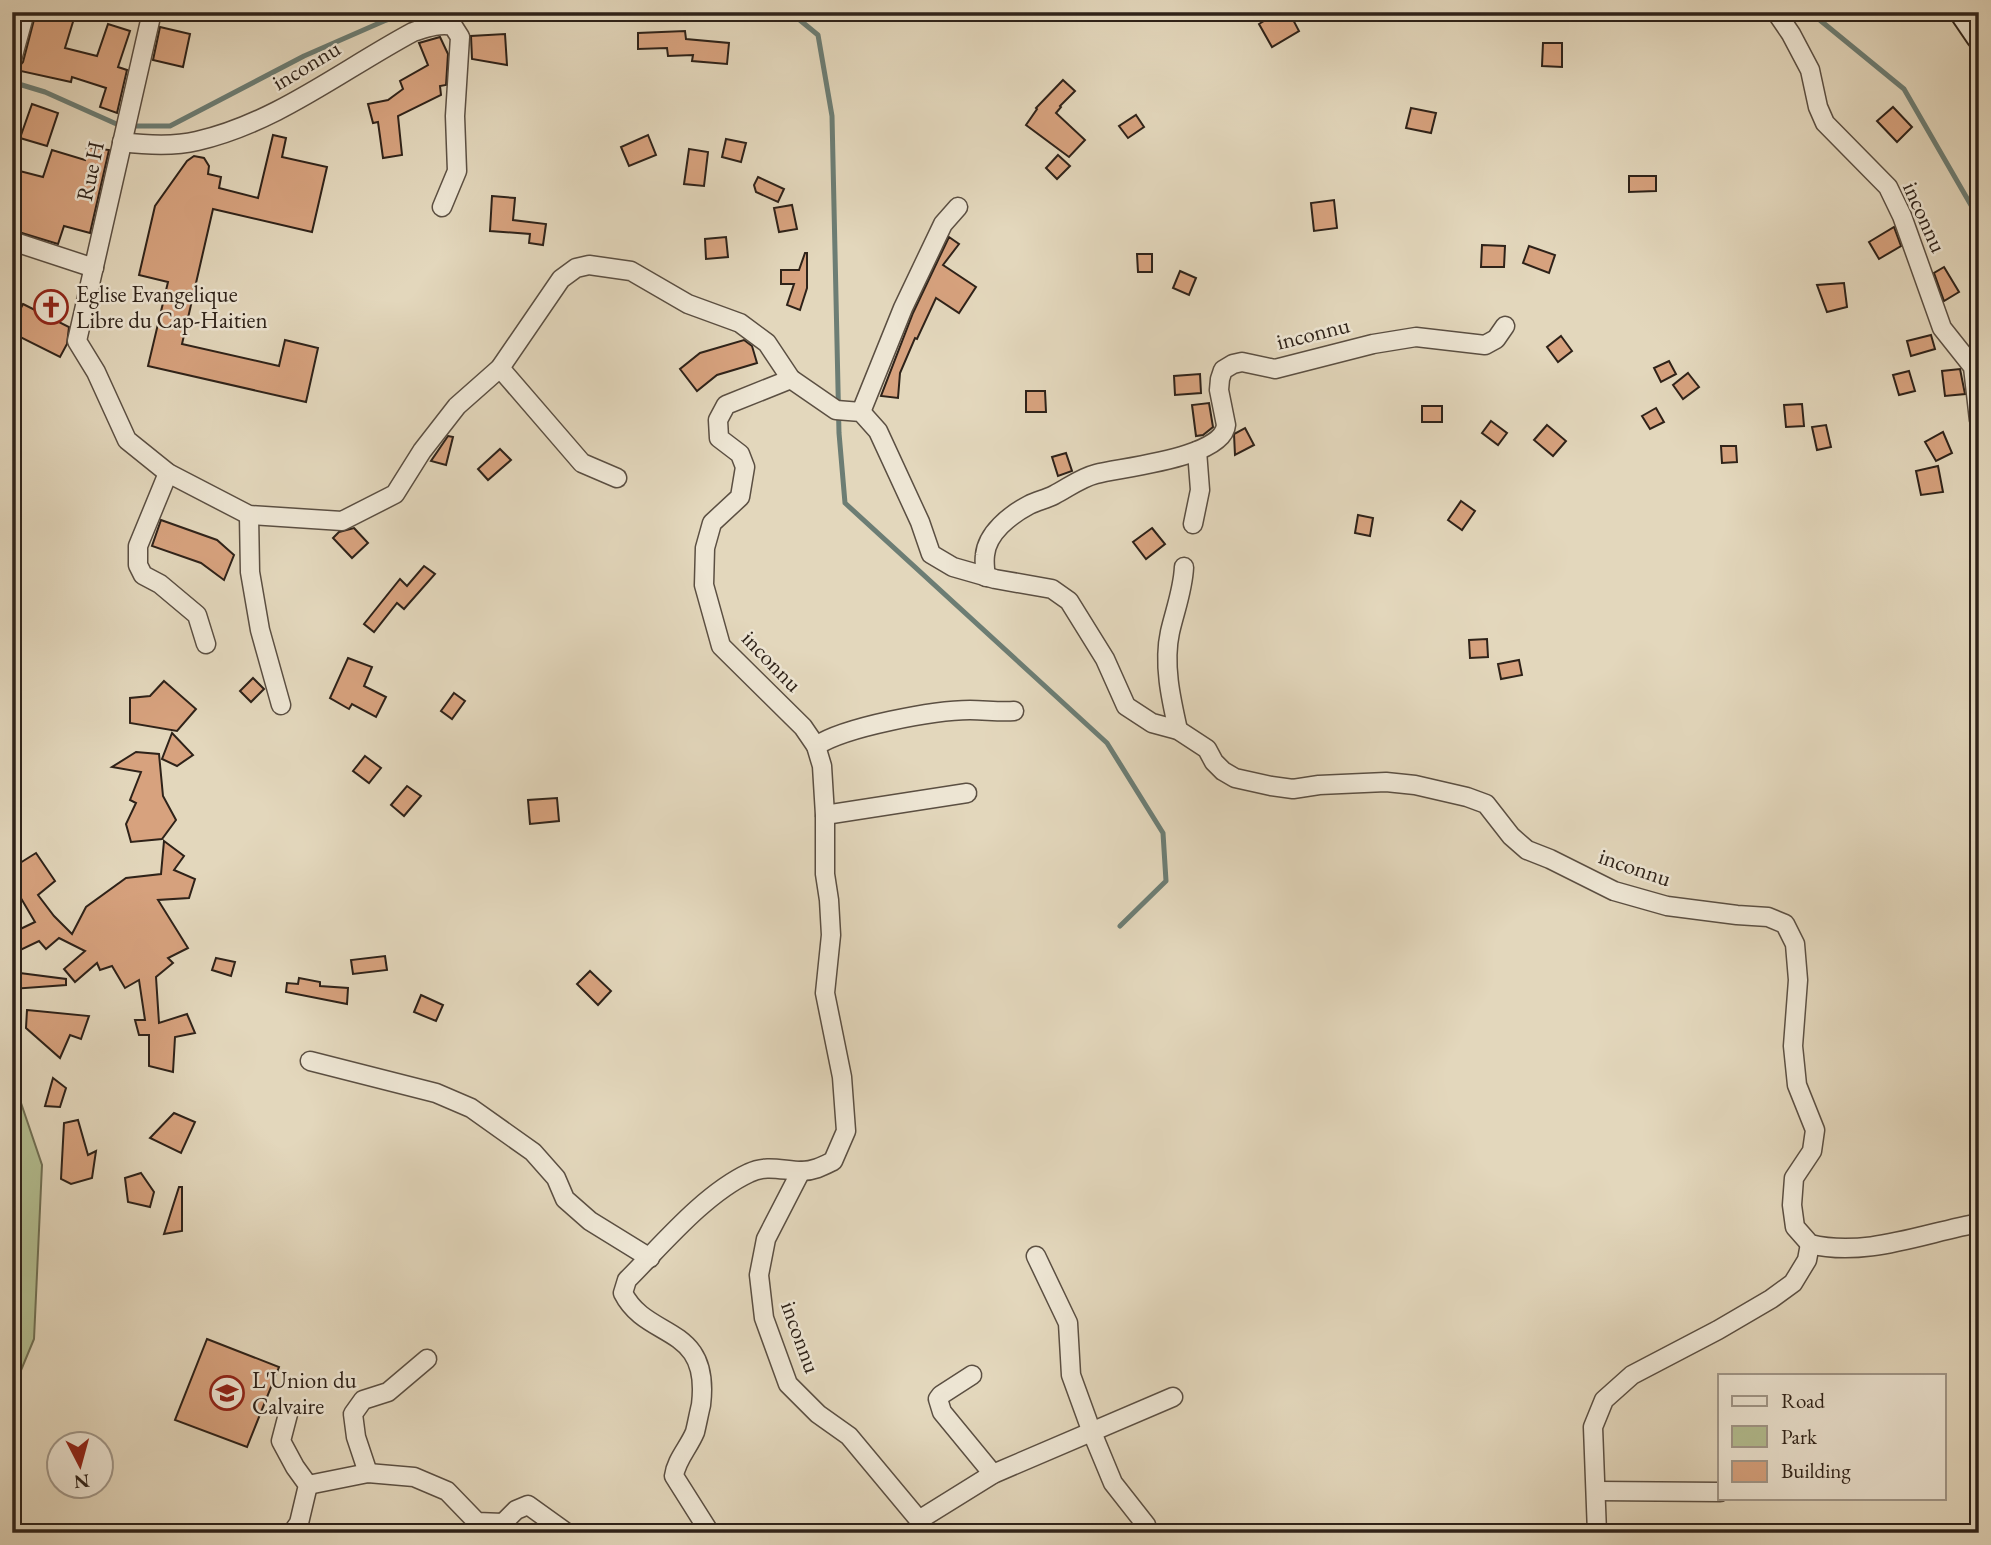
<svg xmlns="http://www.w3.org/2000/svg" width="1991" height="1545" font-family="'EB Garamond',serif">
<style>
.green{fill:#b3be91;stroke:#707055;stroke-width:2}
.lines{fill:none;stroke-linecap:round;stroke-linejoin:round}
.stream{stroke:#6c7d74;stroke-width:5}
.building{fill:#d7a27e;stroke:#2e2219;stroke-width:2}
.street-casing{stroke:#5b4f42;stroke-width:21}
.secondary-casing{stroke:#2e2219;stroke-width:28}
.street{stroke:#ede5d3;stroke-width:18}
.secondary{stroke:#ede5d3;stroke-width:24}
.labels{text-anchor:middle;stroke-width:5;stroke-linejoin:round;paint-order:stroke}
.street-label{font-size:23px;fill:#2e2219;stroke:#ede5d3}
.poi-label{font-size:23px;fill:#2e2219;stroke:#ede5d3;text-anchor:start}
</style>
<rect width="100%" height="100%" fill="#e3d7bc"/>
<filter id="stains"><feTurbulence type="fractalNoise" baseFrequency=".00286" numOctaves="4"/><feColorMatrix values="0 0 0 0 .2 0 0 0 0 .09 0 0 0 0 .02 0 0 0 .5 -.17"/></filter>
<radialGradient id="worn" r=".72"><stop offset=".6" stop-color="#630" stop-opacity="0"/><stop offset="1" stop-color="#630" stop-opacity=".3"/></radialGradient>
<polygon class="green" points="12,1100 21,1103 42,1165 34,1339 12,1392"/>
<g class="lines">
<g class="stream">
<polyline points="790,12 818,35 832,116 839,433 845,503 1107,743 1163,833 1166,881 1120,926"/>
<polyline points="1810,12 1904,89 1979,219"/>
<polyline points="397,19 464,12"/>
<polyline points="12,82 45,92 121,126"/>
<polyline points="131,126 170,126 304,56 384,21 410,12"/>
</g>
</g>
<g class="building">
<polygon points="36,12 76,12 65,48 97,56 108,24 130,31 118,67 127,70 117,113 100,107 106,88 72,77 71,82 16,70 23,62"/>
<polygon points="1279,12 1289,12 1299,31 1272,47 1259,24"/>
<polygon points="160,27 190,34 183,67 153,60"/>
<polygon points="685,31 686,39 729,43 727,64 692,61 693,55 668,56 667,48 638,49 638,33"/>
<polygon points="505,34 507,65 472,59 471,36"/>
<polygon points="440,37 448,54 446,85 440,86 441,95 398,116 402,155 383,158 378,122 373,123 368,104 388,100 403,89 400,81 428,65 419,43"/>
<polygon points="1543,43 1562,43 1562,67 1542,66"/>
<polygon points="1063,80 1075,91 1060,106 1061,107 1056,113 1085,140 1069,157 1026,125 1037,109 1036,108"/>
<polygon points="32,104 58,113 47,146 20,138"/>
<polygon points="1893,107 1912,127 1897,142 1877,121"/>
<polygon points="1411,108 1436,113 1431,133 1406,128"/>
<polygon points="1136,115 1144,127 1128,138 1119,126"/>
<polygon points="273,135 286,138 282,157 327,167 312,232 213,209 182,344 279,366 285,340 318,348 306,402 148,366 168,282 139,275 155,206 187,161 194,156 204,158 209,166 208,174 221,177 219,188 258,198"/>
<polygon points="648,135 656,155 629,166 621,147"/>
<polygon points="726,139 746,143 741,162 722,157"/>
<polygon points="87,147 109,150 90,233 64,226 58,244 12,230 12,169 43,177 52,150 85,160"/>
<polygon points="689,149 708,152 704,186 684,184"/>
<polygon points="1058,155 1070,166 1057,179 1046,168"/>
<polygon points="1629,176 1656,176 1656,191 1629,192"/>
<polygon points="758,177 784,189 778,202 756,192 754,185"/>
<polygon points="492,196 515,198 513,220 546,224 543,245 529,243 530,234 490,231"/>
<polygon points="1334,200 1337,228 1314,231 1311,203"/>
<polygon points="792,205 797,229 779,232 774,208"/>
<polygon points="1894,227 1901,246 1879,259 1869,242"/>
<polygon points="726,237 728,257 706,259 705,239"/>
<polygon points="949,237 959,244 943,265 976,287 959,313 936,298 917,339 915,338 900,373 898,398 881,396 913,313"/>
<polygon points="1482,245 1505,246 1504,267 1481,267"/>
<polygon points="1529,246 1555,255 1549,273 1523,263"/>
<polygon points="805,253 807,253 807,288 800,310 787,305 794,284 781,284 781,270 799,270"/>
<polygon points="1137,254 1152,254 1152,272 1138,272"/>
<polygon points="1944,267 1959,292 1944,301 1934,273"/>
<polygon points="1180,271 1196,278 1189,295 1173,288"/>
<polygon points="1844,283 1847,307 1827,312 1817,285"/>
<polygon points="23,304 69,327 67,344 60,357 12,333 12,325"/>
<polygon points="1931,335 1935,349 1911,356 1907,341"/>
<polygon points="1561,336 1572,351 1558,362 1547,347"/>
<polygon points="744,340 752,346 757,363 717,375 697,391 680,369 700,353"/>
<polygon points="1669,361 1676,374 1661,382 1654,368"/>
<polygon points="1960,369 1965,394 1945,396 1942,371"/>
<polygon points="1909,371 1915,391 1899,395 1893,375"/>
<polygon points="1688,373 1699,387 1683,399 1673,385"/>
<polygon points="1200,374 1201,393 1175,395 1174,376"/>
<polygon points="1026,391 1045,391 1046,412 1026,412"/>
<polygon points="1209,403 1213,427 1203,435 1196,436 1192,405"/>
<polygon points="1802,404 1804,426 1786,427 1784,405"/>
<rect x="1422" y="406" width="20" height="16"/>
<polygon points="1656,408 1664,422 1650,429 1642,416"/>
<polygon points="1491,421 1507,433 1498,445 1482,433"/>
<polygon points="1547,425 1566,441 1553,456 1534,440"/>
<polygon points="1826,425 1831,447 1817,450 1812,427"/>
<polygon points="1245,428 1254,445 1235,455 1234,434"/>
<polygon points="1943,432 1952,453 1936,461 1925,442"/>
<polygon points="448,436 453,437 446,465 431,461"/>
<polygon points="1721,446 1736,446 1737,462 1722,463"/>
<polygon points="500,449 511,460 488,480 478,469"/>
<polygon points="1066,453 1072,471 1058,476 1052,457"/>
<polygon points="1938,466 1943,492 1921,495 1916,471"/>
<polygon points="1461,501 1475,511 1462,530 1448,520"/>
<polygon points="1358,515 1373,518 1370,536 1355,533"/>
<polygon points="161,520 217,540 234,555 224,580 201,563 152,546"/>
<polygon points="354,528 368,543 352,558 333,538 339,532"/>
<polygon points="1152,528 1165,544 1146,559 1133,542"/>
<polygon points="424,566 435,574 404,609 397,603 374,632 364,624 400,579 407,586"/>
<polygon points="1487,639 1488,657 1470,658 1469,640"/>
<polygon points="348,658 372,667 364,686 386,697 376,717 352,704 349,709 330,698"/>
<polygon points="1519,660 1522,675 1501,679 1498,664"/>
<polygon points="253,678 264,689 251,702 240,691"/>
<polygon points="164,681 196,709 177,731 130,723 130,698 150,696"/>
<polygon points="454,693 465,701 452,719 441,711"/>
<polygon points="172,733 193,755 177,766 162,759"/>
<polygon points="136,752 159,754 163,796 176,820 162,839 131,842 126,824 136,803 130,800 141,772 112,767"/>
<polygon points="365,756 381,768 369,783 353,771"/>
<polygon points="407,786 421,796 404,816 391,805"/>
<polygon points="557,798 559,821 530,824 528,800"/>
<polygon points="164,841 184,856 174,870 195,879 189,898 158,900 188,948 168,958 173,963 156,977 159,1023 187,1014 195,1033 175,1037 173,1072 149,1066 149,1035 139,1035 135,1020 145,1020 139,980 125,988 112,966 100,970 97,963 75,982 64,969 85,951 59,938 46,949 39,941 12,954 12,933 35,922 12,883 12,868 36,853 55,881 38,895 54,916 72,934 86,907 126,878 161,874"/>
<polygon points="385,956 387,970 353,974 351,960"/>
<polygon points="216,958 235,962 231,976 212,970"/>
<polygon points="590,971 611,991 598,1005 577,984"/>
<polygon points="12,972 66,979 66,985 12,989"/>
<polygon points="299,978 320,982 320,986 348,988 347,1004 286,992 287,983 298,984"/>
<polygon points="421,995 443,1005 436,1021 414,1012"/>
<polygon points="27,1010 89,1016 81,1039 70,1035 60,1058 26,1028"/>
<polygon points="53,1078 66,1088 60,1107 45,1106"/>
<polygon points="174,1113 195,1122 181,1153 150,1138"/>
<polygon points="78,1120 88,1155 96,1151 92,1178 71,1184 61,1179 64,1123"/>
<polygon points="141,1173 154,1192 150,1207 128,1202 125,1178"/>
<polygon points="179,1187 182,1187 182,1231 164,1234"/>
<polygon points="207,1339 279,1367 247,1447 175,1420"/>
</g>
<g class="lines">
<g class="street-casing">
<g id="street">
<path d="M152,12L77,341L96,372L127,440L168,473L249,515L342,521L395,494L422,451L457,406L500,368L561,279L576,268L589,265L631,271L688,304L740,323L767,343L791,379L836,410L861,412L878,431L920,522L931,554L953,567L995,579L1052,589L1069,601L1105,659L1126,706L1152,723L1178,730L1207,749L1214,762L1223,771L1235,778L1271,786L1293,789L1319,785L1386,782L1415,785L1467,797L1486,804L1511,836L1527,850L1550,859L1614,891L1667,906L1737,915L1768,917L1785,924L1795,944L1798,980L1793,1046L1797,1085L1815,1130L1812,1151L1794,1178L1792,1205L1795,1227L1810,1244C1865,1258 1924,1233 1979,1223"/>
<polyline points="1776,12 1791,34 1810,70 1818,107 1825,123 1888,187 1902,216 1942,328 1973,367 1979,420"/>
<polyline points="12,59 25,12"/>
<path d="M122,142C146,145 172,147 197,141C276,123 342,70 413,32C426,28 439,23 453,26L460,37L455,116L457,171L442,207"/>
<polyline points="12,241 94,268"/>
<polyline points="500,368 582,463 617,478"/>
<polyline points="861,412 903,308 943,224 958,207"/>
<polyline points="168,473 138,546 138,565 143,575 160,584 197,615 206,644"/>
<polyline points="249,515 250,572 260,630 281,705"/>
<polyline points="1193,524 1200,490 1197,451"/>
<path d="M986,577C985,570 984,562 985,555C987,533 1010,515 1029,505C1037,501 1046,499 1054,495C1068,488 1080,478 1096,474C1123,467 1223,458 1226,425L1219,390L1220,379L1223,370L1233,364L1242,362L1275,369L1373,344L1416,337L1485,345L1496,339L1505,326"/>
<path d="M1178,730C1171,699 1163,664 1170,632C1175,610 1183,590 1184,567"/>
<path d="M816,746C844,727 935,710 970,710C985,710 999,712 1014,711"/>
<polyline points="825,815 967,793"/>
<polyline points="310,1061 436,1093 471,1108 533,1152 556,1178 565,1199 590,1221 650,1258"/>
<polyline points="801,1171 766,1239 759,1275 764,1318 788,1384 818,1414 849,1436 919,1520 924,1533"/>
<polyline points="1036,1256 1068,1323 1071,1375 1091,1430 1113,1483 1146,1525 1148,1533"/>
<polyline points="972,1375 941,1395 938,1399 942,1412 993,1474"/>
<polyline points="288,1414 281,1441 295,1467 308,1485 299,1523 292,1533"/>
<polyline points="368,1473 356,1437 353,1414 363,1400 388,1392 427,1359"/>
<polyline points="308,1485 368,1473 414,1477 447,1491 477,1522 503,1523"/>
<polyline points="1597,1491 1720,1492"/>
<polyline points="919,1520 993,1474 1173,1397"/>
<polyline points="505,1533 503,1523 516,1510 528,1505 567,1533"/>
<path d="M710,1533L674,1476C676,1460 689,1447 695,1432C697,1424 699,1413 701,1405C711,1323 647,1341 623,1293L627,1280C662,1245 704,1194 749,1173C767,1164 784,1171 802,1171C814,1171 823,1166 833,1161L846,1131L842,1077L825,993L831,935L829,900L825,874V815L822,766L816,746L803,727L721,646L704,585L705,548L712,523L740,497L745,467L740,454L719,438L718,420L726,405L791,379"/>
<polyline points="1597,1533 1593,1427 1604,1400 1632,1375 1718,1330 1771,1299 1793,1283 1807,1260 1810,1244"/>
</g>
</g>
<g class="secondary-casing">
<polyline id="secondary" points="1962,12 1979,37"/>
</g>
<use href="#street" class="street"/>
<use href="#secondary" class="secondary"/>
</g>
<defs>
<g id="church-ring" transform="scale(1.75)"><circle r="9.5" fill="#ede5d3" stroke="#8f2418" stroke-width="1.5"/><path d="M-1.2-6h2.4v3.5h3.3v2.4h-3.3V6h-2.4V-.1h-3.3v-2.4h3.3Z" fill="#8f2418"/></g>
<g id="school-ring" transform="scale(1.75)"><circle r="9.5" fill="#ede5d3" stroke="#8f2418" stroke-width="1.5"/><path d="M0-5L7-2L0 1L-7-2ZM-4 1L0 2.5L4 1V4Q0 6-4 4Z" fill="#8f2418"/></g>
</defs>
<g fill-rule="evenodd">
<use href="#church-ring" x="51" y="307"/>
<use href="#school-ring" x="227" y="1393"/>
</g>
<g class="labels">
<g class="street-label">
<text transform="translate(306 65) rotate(-31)" y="8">inconnu</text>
<text transform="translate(90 171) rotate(-78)" y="8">Rue H</text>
<text transform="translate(1925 217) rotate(66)" y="8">inconnu</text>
<text transform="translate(1313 333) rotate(-14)" y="8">inconnu</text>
<text transform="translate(772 661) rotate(46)" y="8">inconnu</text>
<text transform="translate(1635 867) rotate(19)" y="8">inconnu</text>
<text transform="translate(801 1337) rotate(70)" y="8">inconnu</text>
</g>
<g class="poi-label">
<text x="76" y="302">Eglise Evangelique<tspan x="76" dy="26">Libre du Cap-Haitien</tspan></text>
<text x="252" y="1388">L'Union du<tspan x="252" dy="26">Calvaire</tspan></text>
</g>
</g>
<rect width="1991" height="1545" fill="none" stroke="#e3d7bc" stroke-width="42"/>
<rect x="14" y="14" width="1963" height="1517" fill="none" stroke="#2e2219" stroke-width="3.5"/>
<rect x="21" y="21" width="1949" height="1503" fill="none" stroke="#2e2219" stroke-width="2"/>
<rect x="1718" y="1374" width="228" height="126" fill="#ede5d3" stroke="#a19789" stroke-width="2"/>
<rect x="1732" y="1396" width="35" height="10" fill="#ede5d3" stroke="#a19789" stroke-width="2"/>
<text x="1781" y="1408" font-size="21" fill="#2e2219">Road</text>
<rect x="1732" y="1426" width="35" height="21" fill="#b3be91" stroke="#a19789" stroke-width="2"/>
<text x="1781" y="1444" font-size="21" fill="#2e2219">Park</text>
<rect x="1732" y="1461" width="35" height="21" fill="#d7a27e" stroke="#a19789" stroke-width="2"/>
<text x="1781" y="1478" font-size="21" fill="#2e2219">Building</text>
<g transform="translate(80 1465) rotate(174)"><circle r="33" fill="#ede5d3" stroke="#a19789" stroke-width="2"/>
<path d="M0-5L12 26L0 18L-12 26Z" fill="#8f2418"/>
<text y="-10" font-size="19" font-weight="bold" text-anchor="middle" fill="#2e2219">N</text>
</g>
<rect width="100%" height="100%" filter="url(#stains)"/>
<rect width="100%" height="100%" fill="url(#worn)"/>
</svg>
